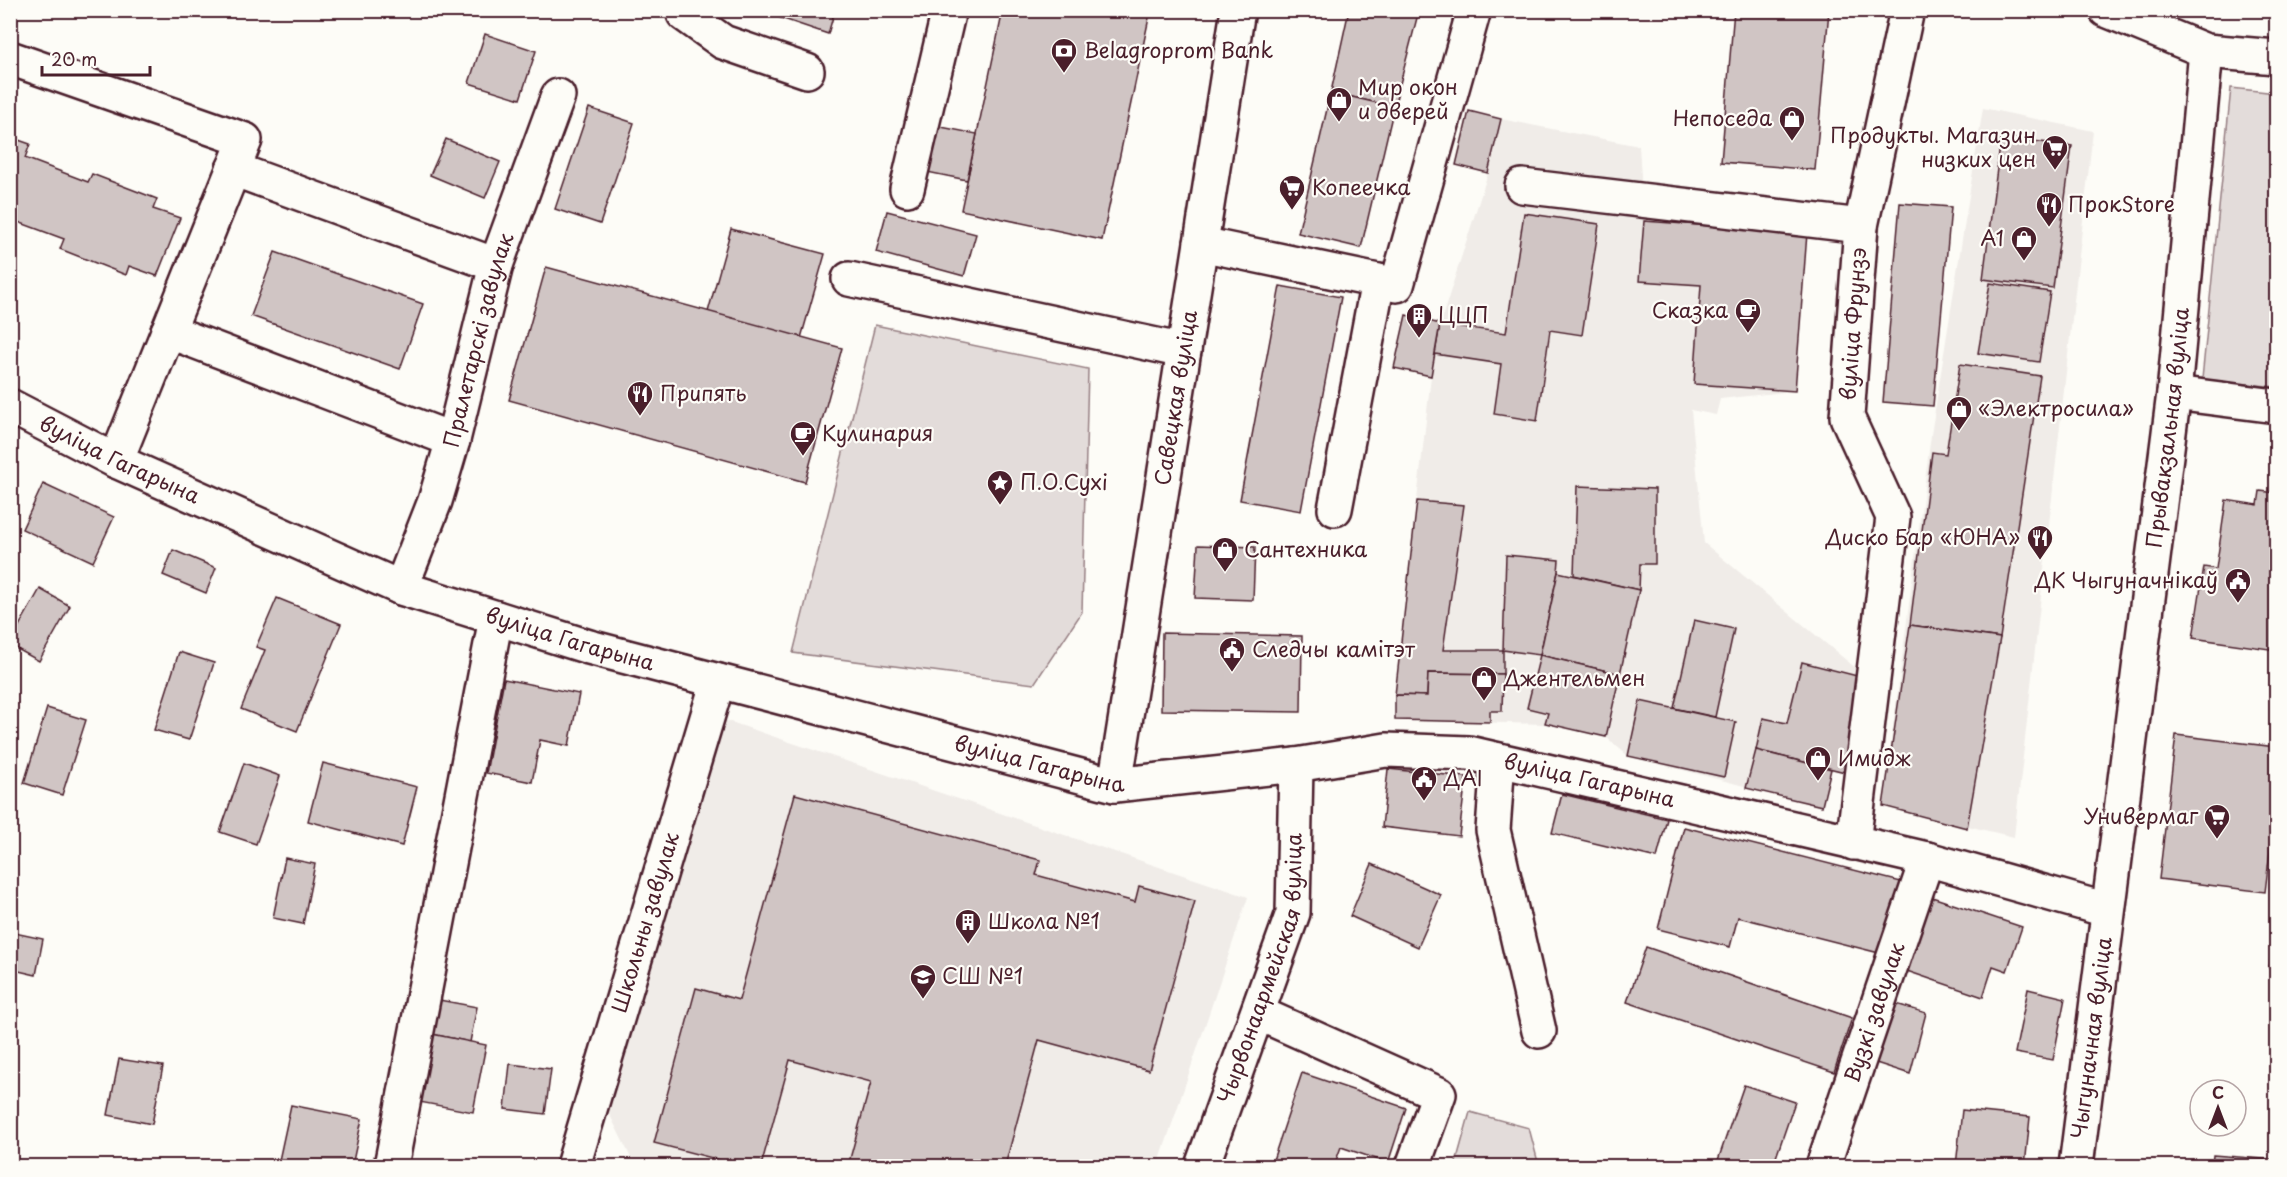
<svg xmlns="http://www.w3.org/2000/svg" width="2287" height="1177" font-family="'Playpen Sans',sans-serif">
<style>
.built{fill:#f0ece8}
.green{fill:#e3dcda;stroke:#967e82;stroke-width:1.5}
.building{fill:#d0c5c4;stroke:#4a1f2b;stroke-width:1.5}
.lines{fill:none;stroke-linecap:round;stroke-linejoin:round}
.minor-casing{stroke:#4a1f2b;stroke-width:38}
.minor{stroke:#fdfcf7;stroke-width:33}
.labels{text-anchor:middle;stroke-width:4.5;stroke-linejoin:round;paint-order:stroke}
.poi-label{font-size:21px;fill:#4a1f2b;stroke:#fdfcf7;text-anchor:start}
.street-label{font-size:21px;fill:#4a1f2b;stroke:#fdfcf7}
</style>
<rect width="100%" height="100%" fill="#fdfcf7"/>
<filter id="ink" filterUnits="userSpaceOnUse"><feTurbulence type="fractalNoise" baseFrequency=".0167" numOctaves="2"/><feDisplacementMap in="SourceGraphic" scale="12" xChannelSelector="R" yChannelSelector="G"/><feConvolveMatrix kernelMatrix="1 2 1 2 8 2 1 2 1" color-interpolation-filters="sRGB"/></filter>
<g filter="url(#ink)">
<g class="built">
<polygon points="1983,108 2093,131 2014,837 1883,806 1931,435"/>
<polygon points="1501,119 1639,146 1644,221 1807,233 1795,391 1720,399 1716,415 1691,410 1704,543 1869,679 1845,772 1831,769 1822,806 1628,756 1606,737 1545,724 1395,720 1395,695 1431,376 1440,324 1488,173"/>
<polygon points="713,716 1248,897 1158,1166 641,1166 631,1158 604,1103"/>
</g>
<g class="green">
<polygon points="2231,88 2276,93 2276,387 2202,379"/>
<polygon points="875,325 1088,369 1082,612 1034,684 793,653"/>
<polygon points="1470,1112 1529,1128 1539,1166 1455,1166"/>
</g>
<g class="building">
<polygon points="757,10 835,10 828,34"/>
<polygon points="1003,10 1137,10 1150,13 1102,240 961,210"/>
<polygon points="1349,10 1419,10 1394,107 1331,92"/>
<polygon points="1734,10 1829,10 1815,170 1721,162"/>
<polygon points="485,34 536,51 520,99 469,83"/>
<polygon points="1331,92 1394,107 1361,248 1298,233"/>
<polygon points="589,108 634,123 600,224 555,209"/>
<polygon points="1469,111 1501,119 1488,173 1456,165"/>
<polygon points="936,126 977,134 967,180 927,172"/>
<polygon points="10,137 30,144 25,158 88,182 92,174 157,199 153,209 180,218 157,276 129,266 126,275 60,249 64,239 10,219"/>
<polygon points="2001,137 2072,146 2053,288 1983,279"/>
<polygon points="446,139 500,162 485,198 430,175"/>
<polygon points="1900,203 1951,207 1933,406 1883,402"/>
<polygon points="887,211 976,234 964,276 876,252"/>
<polygon points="1524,213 1599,224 1582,335 1550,330 1537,421 1494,414 1501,364 1435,354 1440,324 1506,333"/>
<polygon points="1644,221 1807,233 1795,391 1694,384 1701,285 1639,281"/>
<polygon points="731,229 825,254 801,338 708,312"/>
<polygon points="275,252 423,304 400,369 251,316"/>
<polygon points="546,267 842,348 805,482 509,400"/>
<polygon points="1990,283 2050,292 2039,362 1978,353"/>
<polygon points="1280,286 1341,297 1301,511 1240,500"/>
<polygon points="1406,315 1440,324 1431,376 1394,368"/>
<polygon points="1960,364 2040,376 2000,638 1910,625 1932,452 1946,454"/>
<polygon points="43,484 114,517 93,562 22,529"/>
<polygon points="1577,486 1655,489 1655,564 1640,564 1639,590 1574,575"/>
<polygon points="2260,491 2276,493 2276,650 2193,638 2204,567 2216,569 2226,500 2258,505"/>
<polygon points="1417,501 1464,505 1443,650 1503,650 1503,674 1428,673 1427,696 1395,695"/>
<polygon points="1198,545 1255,547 1253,600 1195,598"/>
<polygon points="173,550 216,568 206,593 163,575"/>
<polygon points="1506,555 1559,560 1558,572 1540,655 1503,650"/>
<polygon points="1558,572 1639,590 1620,674 1540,655"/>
<polygon points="40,589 70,606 39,661 10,645 10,642"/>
<polygon points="277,598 341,624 297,731 241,709 265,650 256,647"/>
<polygon points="1694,620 1734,629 1715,717 1674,708"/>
<polygon points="1910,625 2000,638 1967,828 1883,806"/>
<polygon points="1162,633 1302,636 1301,712 1161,710"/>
<polygon points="179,652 214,663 189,740 154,730"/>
<polygon points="1540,655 1620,674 1606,737 1545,723 1548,713 1527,708"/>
<polygon points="1802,662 1869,679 1845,772 1756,750 1763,718 1787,723"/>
<polygon points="1428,673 1503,674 1502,711 1490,711 1490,722 1395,720 1395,695 1427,696"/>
<polygon points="504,679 579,694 569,746 540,740 532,782 486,773"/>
<polygon points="1640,701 1736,722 1724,777 1628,756"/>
<polygon points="47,708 86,720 62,795 24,783"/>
<polygon points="2176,735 2276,747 2276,801 2265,892 2159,879"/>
<polygon points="1756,750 1831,769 1822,806 1746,788"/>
<polygon points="244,763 280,776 256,844 220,832"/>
<polygon points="323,763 417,787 402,846 308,821"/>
<polygon points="1388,769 1466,777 1459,836 1382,827"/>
<polygon points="795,794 1040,860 1036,875 1135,902 1139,886 1195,901 1149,1070 1039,1040 1005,1166 848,1166 871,1082 790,1060 761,1166 743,1166 654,1143 696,988 739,1000"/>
<polygon points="1562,794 1667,819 1657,858 1552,833"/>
<polygon points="1684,827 1905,883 1887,955 1738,917 1730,947 1658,929"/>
<polygon points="285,858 315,864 303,924 273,918"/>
<polygon points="1372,864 1441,895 1418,947 1350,916"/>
<polygon points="1929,896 2022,927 2007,971 1993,966 1983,997 1904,970"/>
<polygon points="2276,930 2276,969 2269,968"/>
<polygon points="10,932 43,939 36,975 10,969"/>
<polygon points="1646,947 1852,1018 1834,1072 1627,1002"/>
<polygon points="2028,989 2065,998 2053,1060 2015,1053"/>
<polygon points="434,999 477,1007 470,1042 427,1033"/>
<polygon points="1893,1003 1926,1013 1910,1074 1876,1063"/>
<polygon points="427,1033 486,1045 473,1112 414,1101"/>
<polygon points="119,1059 163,1066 152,1124 108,1115"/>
<polygon points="510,1064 551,1069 545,1114 505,1109"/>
<polygon points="1302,1073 1406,1108 1388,1163 1341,1147 1334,1166 1271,1166"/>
<polygon points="1744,1085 1795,1102 1773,1166 1716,1166"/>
<polygon points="291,1105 362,1119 352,1166 278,1165"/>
<polygon points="1962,1110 2030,1117 2025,1166 1956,1166"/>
<polygon points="2213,1155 2276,1160 2276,1166 2212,1166"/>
</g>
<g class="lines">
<g class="minor-casing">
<g id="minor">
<polyline points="685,10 684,14 723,42 807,71"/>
<polyline points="2106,10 2206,51 2276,57"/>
<polyline points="10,58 245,140 116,461"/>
<polyline points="233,169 496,265"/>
<polyline points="1522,186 1861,226"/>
<polyline points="907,189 949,10"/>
<polyline points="1201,244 1397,285 1474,10"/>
<polyline points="849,279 1184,351"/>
<polyline points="168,331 453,440"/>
<polyline points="2174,393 2276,406"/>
<path id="s1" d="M10,406L116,461L401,588L589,647L1115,785L1296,765L1386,750L1469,753L1927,859L2107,910"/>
<polyline points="1335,509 1378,281"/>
<path id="s2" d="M401,588L435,501L453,440L496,265L558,96"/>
<polyline points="1498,760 1493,830 1539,1031"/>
<path id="s3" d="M1115,785L1238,10"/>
<path id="s4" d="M1853,843L1893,517L1847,417L1861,226L1907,10"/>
<polyline points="1258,1013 1439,1094 1413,1166"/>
<polyline points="391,1166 496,618"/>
<path id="s5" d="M573,1166L718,681"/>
<path id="s6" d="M1202,1166L1293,913L1296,765"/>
<path id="s7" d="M1823,1166L1927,859"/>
<path id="s8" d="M2076,1166L2174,393L2206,51"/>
</g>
</g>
<use href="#minor" class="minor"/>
</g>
</g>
<defs>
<g id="bank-pin" transform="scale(1.35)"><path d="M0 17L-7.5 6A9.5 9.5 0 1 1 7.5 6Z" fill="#4a1f2b" stroke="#fdfcf7"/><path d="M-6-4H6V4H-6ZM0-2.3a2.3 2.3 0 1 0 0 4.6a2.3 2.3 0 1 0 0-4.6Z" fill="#fff"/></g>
<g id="shop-pin" transform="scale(1.35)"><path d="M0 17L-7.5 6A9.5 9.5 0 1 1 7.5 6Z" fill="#4a1f2b" stroke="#fdfcf7"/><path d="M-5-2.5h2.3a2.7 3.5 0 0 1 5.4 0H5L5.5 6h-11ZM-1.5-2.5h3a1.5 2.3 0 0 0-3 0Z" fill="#fff"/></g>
<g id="supermarket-pin" transform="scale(1.35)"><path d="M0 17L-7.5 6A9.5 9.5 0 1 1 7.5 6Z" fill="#4a1f2b" stroke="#fdfcf7"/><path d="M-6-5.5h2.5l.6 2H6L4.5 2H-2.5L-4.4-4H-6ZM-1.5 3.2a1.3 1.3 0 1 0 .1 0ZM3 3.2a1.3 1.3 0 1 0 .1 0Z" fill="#fff"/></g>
<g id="restaurant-pin" transform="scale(1.35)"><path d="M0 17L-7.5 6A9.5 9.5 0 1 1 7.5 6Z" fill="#4a1f2b" stroke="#fdfcf7"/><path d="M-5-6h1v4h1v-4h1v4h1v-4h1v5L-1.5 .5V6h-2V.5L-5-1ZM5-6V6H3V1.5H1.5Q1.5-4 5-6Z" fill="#fff"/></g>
<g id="cafe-pin" transform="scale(1.35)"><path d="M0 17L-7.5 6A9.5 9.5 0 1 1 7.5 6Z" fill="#4a1f2b" stroke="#fdfcf7"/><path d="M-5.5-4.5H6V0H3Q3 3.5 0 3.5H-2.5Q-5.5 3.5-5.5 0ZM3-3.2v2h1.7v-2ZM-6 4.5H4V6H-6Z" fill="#fff"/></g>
<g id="building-pin" transform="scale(1.35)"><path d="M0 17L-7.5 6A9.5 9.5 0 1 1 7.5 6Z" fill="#4a1f2b" stroke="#fdfcf7"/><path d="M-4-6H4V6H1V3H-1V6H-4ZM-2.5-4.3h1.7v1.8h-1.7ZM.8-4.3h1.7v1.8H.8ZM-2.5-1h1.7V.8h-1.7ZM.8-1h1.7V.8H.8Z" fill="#fff"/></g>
<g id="sight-pin" transform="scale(1.35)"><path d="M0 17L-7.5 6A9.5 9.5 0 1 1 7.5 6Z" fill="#4a1f2b" stroke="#fdfcf7"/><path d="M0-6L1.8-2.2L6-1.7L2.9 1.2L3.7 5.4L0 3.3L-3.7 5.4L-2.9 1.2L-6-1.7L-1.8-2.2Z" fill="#fff"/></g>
<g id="civic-pin" transform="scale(1.35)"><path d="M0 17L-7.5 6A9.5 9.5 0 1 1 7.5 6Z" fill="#4a1f2b" stroke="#fdfcf7"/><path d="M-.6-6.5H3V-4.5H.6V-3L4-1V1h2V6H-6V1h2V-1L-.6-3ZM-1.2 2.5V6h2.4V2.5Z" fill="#fff"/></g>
<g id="school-pin" transform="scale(1.35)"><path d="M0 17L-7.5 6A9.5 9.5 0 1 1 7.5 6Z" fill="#4a1f2b" stroke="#fdfcf7"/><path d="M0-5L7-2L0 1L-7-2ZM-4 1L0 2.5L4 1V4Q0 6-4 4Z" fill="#fff"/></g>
</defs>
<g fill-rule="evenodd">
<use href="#bank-pin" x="1064" y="51"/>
<use href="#shop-pin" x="1339" y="100"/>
<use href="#shop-pin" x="1792" y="119"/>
<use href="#supermarket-pin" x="2055" y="148"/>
<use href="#supermarket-pin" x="1292" y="188"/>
<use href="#restaurant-pin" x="2049" y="205"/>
<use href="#shop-pin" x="2024" y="239"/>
<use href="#cafe-pin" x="1748" y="311"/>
<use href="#building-pin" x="1419" y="316"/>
<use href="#restaurant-pin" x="640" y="394"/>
<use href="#shop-pin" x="1959" y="409"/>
<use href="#cafe-pin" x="803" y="434"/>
<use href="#sight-pin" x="1000" y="483"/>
<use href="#restaurant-pin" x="2040" y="538"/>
<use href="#shop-pin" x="1225" y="550"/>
<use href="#civic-pin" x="2238" y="581"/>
<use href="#civic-pin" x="1232" y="650"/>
<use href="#shop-pin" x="1484" y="679"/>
<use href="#shop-pin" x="1818" y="759"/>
<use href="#civic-pin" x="1424" y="779"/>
<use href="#supermarket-pin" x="2217" y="817"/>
<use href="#building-pin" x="968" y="922"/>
<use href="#school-pin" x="923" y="977"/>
</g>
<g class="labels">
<g class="poi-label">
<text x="1084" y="58">Belagroprom Bank</text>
<text x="1358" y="95">Мир окон<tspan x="1358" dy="24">и дверей</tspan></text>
<text x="1772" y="126" text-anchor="end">Непоседа</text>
<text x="2036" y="143" text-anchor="end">Продукты. Магазин<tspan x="2036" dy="24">низких цен</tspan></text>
<text x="1312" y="195">Копеечка</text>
<text x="2068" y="212">ПрокStore</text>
<text x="2004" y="246" text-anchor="end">A1</text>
<text x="1728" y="318" text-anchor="end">Сказка</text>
<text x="1438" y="323">ЦЦП</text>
<text x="660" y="401">Припять</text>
<text x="1978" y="416">«Электросила»</text>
<text x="822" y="441">Кулинария</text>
<text x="1020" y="490">П.О.Сухі</text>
<text x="2020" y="545" text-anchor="end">Диско Бар «ЮНА»</text>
<text x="1244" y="557">Сантехника</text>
<text x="2218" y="588" text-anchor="end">ДК Чыгуначнікаў</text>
<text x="1252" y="657">Следчы камітэт</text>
<text x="1504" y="686">Джентельмен</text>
<text x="1838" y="766">Имидж</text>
<text x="1444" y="786">ДАІ</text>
<text x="2198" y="824" text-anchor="end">Универмаг</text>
<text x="988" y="929">Школа №1</text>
<text x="942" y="984">СШ №1</text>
</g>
<g class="street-label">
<text dy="7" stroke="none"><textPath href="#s4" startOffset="532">вуліца Фрунзэ</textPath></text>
<text dy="7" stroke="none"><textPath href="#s2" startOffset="260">Пралетарскі завулак</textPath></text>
<text dy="7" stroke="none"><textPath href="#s3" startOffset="392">Савецкая вуліца</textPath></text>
<text dy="7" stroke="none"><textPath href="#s8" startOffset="744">Прывакзальная вуліца</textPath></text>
<text dy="7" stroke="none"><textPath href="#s1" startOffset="122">вуліца Гагарына</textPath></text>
<text dy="7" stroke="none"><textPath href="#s1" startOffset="608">вуліца Гагарына</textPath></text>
<text dy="7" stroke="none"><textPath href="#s1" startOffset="1094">вуліца Гагарына</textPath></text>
<text dy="7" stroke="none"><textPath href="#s1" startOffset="1652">вуліца Гагарына</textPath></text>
<text dy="7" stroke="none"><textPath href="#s5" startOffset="254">Школьны завулак</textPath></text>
<text dy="7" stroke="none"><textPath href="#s6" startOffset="208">Чырвонаармейская вуліца</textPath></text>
<text dy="7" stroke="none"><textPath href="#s7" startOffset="162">Вузкі завулак</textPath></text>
<text dy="7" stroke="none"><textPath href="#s8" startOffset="129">Чыгуначная вуліца</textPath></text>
</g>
</g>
<rect width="2287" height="1177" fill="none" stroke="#fdfcf7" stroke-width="36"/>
<rect x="18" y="18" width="2251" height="1141" fill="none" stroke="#4a1f2b" stroke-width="2" filter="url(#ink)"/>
<g transform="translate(2218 1108)"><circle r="28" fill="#fdfcf7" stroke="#b5a4a5" stroke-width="1.5"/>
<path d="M0-4.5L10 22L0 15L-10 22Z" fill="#4a1f2b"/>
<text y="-9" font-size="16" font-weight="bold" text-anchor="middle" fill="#4a1f2b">С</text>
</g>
<path d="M42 66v9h108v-9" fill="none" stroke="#4a1f2b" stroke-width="3"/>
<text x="51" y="66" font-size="18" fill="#4a1f2b" stroke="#fdfcf7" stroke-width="4.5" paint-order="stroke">20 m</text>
</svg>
